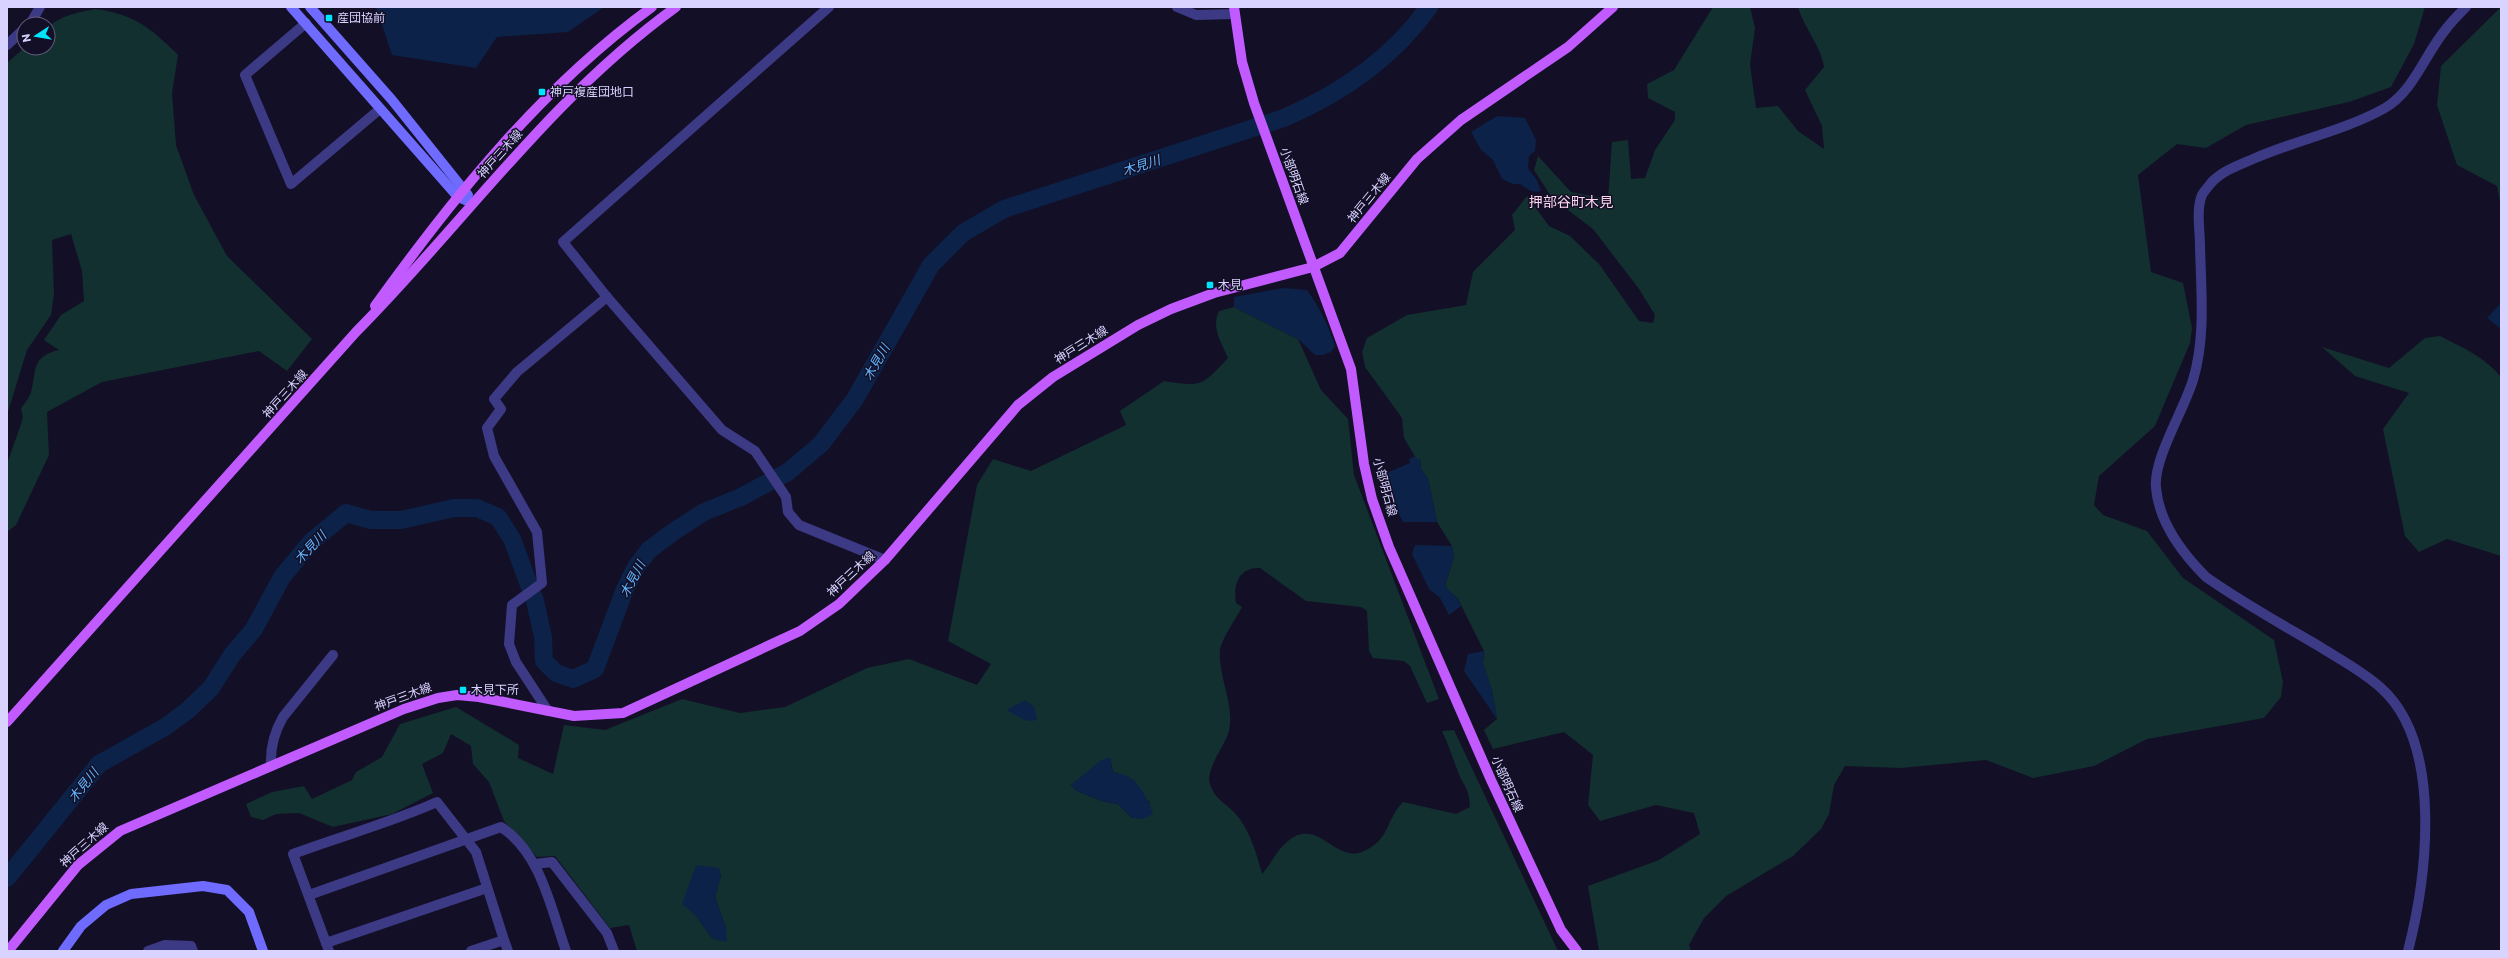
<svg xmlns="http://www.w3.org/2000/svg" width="2508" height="958" font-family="Commissioner,'Noto Sans JP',sans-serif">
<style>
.green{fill:#12302f;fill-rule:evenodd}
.water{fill:#0c2248}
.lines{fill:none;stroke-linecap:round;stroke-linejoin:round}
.river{stroke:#0c2248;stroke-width:18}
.street{stroke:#3d3a85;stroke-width:10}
.secondary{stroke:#6f6bff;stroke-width:10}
.primary{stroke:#c25bff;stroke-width:10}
.poi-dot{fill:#00e5ff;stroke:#130f26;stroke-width:1.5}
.labels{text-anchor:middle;stroke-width:3;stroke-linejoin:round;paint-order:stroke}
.poi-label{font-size:12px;fill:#d9d4ff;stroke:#130f26;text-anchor:start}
.street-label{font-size:12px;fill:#d9d4ff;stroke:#130f26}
.water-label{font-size:13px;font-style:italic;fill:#62b6ff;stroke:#130f26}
.quarter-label{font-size:14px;fill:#ffd6f0;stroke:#130f26}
</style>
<rect width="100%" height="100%" fill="#130f26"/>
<g class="green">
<path d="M1713,7H1750L1755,28L1750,65L1756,108L1778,106L1798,131L1824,149L1822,126L1805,90L1824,67C1821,46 1804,28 1798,7H2425L2414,44L2391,87L2349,102L2246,125L2206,148L2177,144L2138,175L2151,272L2183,283L2192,328L2190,343L2155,426L2099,476L2094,505L2103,515L2147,531L2183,578L2274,640L2283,682L2281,697L2264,718L2147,739L2094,766L2033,778L1986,760L1901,768L1845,766L1834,785L1829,814L1821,829L1793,856L1726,896L1704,918L1689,945L1691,951H1599L1588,886L1659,860L1700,834L1694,813L1656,805L1600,821L1588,805L1593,755L1564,732L1493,749L1484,730L1497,719L1492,690L1483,663L1484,651L1458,599L1449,591L1445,585L1454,558L1452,546L1437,522L1428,479L1421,469L1420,459L1417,460L1404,438L1402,418L1365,367L1362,352L1367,338L1407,315L1466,305L1473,272L1515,230L1512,215L1527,196L1549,226L1570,236L1599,264L1639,321L1653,323L1655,315L1639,289L1593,229L1552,198L1534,170L1538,156L1571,192L1608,199L1612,142L1628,140L1631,179L1645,178L1655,150L1675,120V112L1648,98L1647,84L1674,70Z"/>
<polygon points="2501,7 2501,206 2497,186 2457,165 2437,105 2441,66"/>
<path d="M95,9C134,14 151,28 178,55L172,93L176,145L194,195L227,256L312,339L287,371L259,351L102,382L47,412L49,455L16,525L7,532V464L23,418L21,408C25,403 29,398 31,392C37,369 31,357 59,350L44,340L61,315L84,301L82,271L71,234L52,240L54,294L51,315L27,350L7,415V63L24,48H48V27C60,16 79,12 95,9Z"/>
<path d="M1234,307L1298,339L1321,390L1348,419L1354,475L1439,699L1427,703L1410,666L1404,661L1373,658L1369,651L1367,611L1361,607L1306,601L1260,568C1238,567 1233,586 1236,603L1242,607C1237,617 1221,640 1220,650C1218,678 1235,704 1229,731C1225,746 1205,769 1210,784C1215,801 1230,805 1239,818C1251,834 1257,855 1262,874C1271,864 1277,850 1287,842C1318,815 1335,865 1364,851C1390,840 1386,819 1403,802L1456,814L1470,807C1469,785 1463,787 1457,769C1452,756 1448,744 1442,731L1454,730L1558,951H637L629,925L610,928L555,856L537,857L504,821L489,782L473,764L471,746L451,734L443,753L422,764L433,793L392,814L333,827L299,813L276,814L263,820L251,817L246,804L272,792L304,786L312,799L352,780L356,772L382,757L400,724L456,707L519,745L518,758L553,774L564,725L605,730L682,699L740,713L785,707L867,668L909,659L977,685L991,664L948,641L977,485L993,459L1031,471L1126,425L1120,411L1164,381C1202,387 1202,386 1228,358C1221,342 1211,328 1219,311ZM1110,758L1113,772C1138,779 1135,786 1150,803L1132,818L1118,804L1102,801L1077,791L1071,785ZM721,875L715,897L726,928L713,939L695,915Z"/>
<path d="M2440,336C2462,347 2486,358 2501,377V556L2447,539L2419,552L2405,536L2383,429L2409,393L2355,376L2322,347L2389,368L2425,338Z"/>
</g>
<g class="water">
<polygon points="376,7 604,7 568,32 497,37 476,68 392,55"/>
<path d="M1497,116L1525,118L1536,140L1535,151L1529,156L1528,168L1537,180L1541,191C1532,194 1526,188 1520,184H1513L1502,179L1493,160L1481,150L1471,132Z"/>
<path d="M1283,288L1307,290C1320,308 1329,326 1335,347L1331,352L1323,355H1315L1298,339L1234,307V297Z"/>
<polygon points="2501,303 2501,329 2487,318"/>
<polygon points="1415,456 1417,459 1420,459 1421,469 1428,479 1437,522 1403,522 1385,487 1384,474 1410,463 1409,459"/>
<path d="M1415,545L1452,546L1454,558L1445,585C1450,593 1458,597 1461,606L1449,615L1440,598L1429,589L1412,554Z"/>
<polygon points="1484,651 1483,663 1492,690 1497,719 1464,671 1468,654"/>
<path d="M1025,700L1034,707L1037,719C1028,725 1016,715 1007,710Z"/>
<path d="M1110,757L1113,772C1118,774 1125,774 1129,777C1140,783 1150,803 1153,814L1143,819L1132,818L1118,804L1102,801L1077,791L1071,785L1100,761Z"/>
<polygon points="696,865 719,868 721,875 715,897 726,928 727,942 713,939 695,915 682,904"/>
</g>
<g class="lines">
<path class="river" d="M7,878L99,764L165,727L187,711L211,688L232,655L254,629L282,577L311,542L346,513L371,520H401L454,508H477L498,517L512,539L535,601L543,637L544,661L556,673L573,679L595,669L625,589L636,567L649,550L673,532L704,512L741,497L788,472L821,444L855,399L931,265L963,233L1004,209L1284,118C1342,93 1392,59 1429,7"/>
<g class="street">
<polyline points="829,7 563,242 607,297 722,430 755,451 786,497 788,512 799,525 885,560"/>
<polyline points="1177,7 1196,15 1234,14"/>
<polyline points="306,23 245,75 291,184 380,109"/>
<polyline points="30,24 40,7"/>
<polyline points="7,45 24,29"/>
<polyline points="548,711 516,662 509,644 512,605 542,583 537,532 494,456 487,428 501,409 494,399 517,372 607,297"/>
<path d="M271,766C270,749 275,731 283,717L333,655"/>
<polyline points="535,864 552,862 607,933 614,951"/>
<path d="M309,895L501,827C541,853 551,909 566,951"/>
<polyline points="326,943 487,888"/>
<polyline points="148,951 165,945 191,946 193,951"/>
<path d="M329,951L293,854C341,836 390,823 437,802L476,852L504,940"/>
<polyline points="471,951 504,940 508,951"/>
<path d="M2408,951C2427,877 2444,743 2380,687C2362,671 2341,660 2322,648C2283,625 2243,603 2206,577C2183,554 2159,522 2156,488C2153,459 2184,410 2193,380C2206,337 2201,290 2200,246C2200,231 2196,209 2202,195C2204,191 2209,186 2211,183C2222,171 2239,165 2253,159C2296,140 2344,131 2385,108C2414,91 2425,54 2446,29C2452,21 2459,14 2466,7"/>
</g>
<g class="secondary">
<polyline points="291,7 458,197 472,203"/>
<polyline points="310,7 392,100 468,195"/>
<polyline points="63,951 81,926 106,905 131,894 203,886 227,890 249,912 263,951"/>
</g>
<g class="primary">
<polyline points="1234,7 1242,62 1254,103 1351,369 1364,464 1372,499 1389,547 1491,780 1561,930 1577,951"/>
<path d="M375,306C454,196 542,87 652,7"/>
<path d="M7,722L356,332C465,222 549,99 676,7"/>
<polyline points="8,951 78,865 120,831 404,709 438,698 457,695 479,697 574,716 623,713 800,631 839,604 885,560 1018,405 1053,377 1138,325 1171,309 1214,293 1313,267 1340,253 1417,159 1461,120 1568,47 1613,7"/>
</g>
</g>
<g class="poi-dot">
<rect x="325" y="14" width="8" height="8" rx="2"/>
<rect x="538" y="88" width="8" height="8" rx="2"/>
<rect x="1206" y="281" width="8" height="8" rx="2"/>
<rect x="459" y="686" width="8" height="8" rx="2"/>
</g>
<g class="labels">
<g class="poi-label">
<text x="337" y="22">産団協前</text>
<text x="550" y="96">神戸複産団地口</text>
<text x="1218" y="289">木見</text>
<text x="471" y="694">木見下所</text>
</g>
<g class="street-label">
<text transform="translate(500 154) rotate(-48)" y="4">神戸三木線</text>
<text transform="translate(1294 176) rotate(70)" y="4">小部明石線</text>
<text transform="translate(1369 198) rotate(-51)" y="4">神戸三木線</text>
<text transform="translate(1081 345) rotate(-32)" y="4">神戸三木線</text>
<text transform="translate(285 394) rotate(-48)" y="4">神戸三木線</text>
<text transform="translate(1385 487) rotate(75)" y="4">小部明石線</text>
<text transform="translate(851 574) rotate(-43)" y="4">神戸三木線</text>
<text transform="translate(403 697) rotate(-20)" y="4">神戸三木線</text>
<text transform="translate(1507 784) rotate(66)" y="4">小部明石線</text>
<text transform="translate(84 845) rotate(-42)" y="4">神戸三木線</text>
</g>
<g class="water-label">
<text transform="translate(1141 165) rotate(-18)" y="5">木見川</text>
<text transform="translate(876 362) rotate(-60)" y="5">木見川</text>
<text transform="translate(310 547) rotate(-46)" y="5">木見川</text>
<text transform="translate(632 579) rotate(-62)" y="5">木見川</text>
<text transform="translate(83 785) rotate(-51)" y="5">木見川</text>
</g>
<g class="quarter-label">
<text x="1571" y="207">押部谷町木見</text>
</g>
</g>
<rect width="2508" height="958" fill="none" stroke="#d9d4ff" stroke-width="16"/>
<g transform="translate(36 36) rotate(258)"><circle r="19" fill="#130f26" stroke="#625e7d"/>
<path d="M0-3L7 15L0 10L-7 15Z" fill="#00e5ff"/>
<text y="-6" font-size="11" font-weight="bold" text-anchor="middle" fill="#d9d4ff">N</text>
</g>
</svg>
